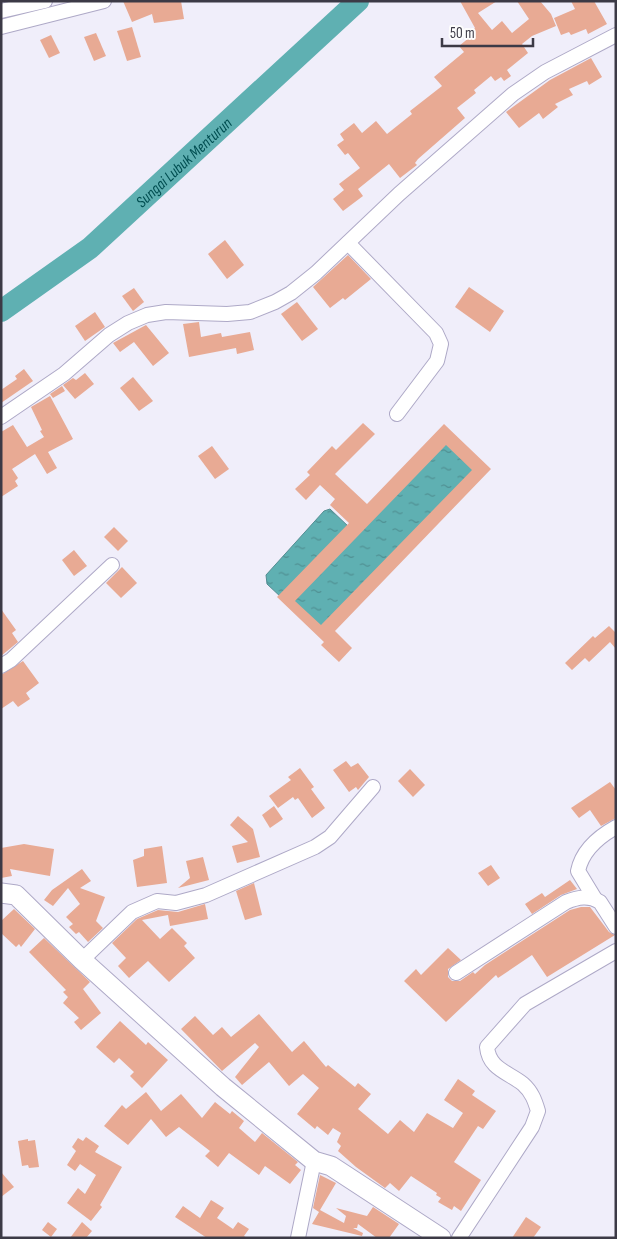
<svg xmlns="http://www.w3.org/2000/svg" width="617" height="1239" font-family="'Sofia Sans Condensed',sans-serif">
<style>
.water{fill:url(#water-ripples);stroke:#548d92}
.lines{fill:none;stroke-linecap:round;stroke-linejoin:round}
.river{stroke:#5fb0b2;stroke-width:22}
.building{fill:#e8aa94;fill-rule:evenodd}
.street-casing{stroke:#aea9c7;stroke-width:16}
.secondary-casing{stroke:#aea9c7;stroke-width:21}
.street{stroke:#fff;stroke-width:14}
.secondary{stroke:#fff;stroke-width:19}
.labels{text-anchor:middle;stroke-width:4;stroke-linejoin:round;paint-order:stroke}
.water-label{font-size:16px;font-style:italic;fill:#004e51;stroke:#fdfdfd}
</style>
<defs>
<pattern id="water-ripples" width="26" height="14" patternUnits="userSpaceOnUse" patternTransform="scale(1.25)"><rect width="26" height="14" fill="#5fb0b2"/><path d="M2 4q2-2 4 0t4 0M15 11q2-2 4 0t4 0" fill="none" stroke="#509093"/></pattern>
</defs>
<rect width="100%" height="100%" fill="#f0eefa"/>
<polygon class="water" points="447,441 475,469 326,626 314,628 267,584 266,575 324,511 330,509 349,527"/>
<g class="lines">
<path class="river" id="s1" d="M1,311L90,248L358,1"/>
</g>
<g class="building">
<polygon points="123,1 181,1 184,19 154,23 152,14 132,22"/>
<polygon points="460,1 497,1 478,13 492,30 502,21 512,33 529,19 517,1 540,1 551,14 556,26 532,36 522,44 528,53 507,70 511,76 504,81 501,77 495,81 491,76 474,90 476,93 457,108 465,118 418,159 415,163 417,165 400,178 389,164 358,189 363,196 343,211 333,199 344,190 339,184 360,168 348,153 345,155 337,145 344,140 340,134 354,123 362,133 376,121 387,134 412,114 410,111 442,86 434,77 464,52 459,46 470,37 468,34 475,28"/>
<polygon points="571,1 594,1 607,24 588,34 586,29 571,35 569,32 561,35 554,18 575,9"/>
<polygon points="132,27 141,57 127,61 117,31"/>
<polygon points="96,33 106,56 94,61 84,37"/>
<polygon points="51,35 60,53 49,58 40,40"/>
<polygon points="591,58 602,77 589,85 587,81 569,89 573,95 555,104 558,107 543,119 539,113 519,128 506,112 550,80"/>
<polygon points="225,240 244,265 227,279 208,254"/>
<polygon points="348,255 371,279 345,300 343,298 330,308 313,287"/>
<polygon points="469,287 504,311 490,332 455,307"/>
<polygon points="134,288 144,302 133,311 122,296"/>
<polygon points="297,302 318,329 302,341 281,314"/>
<polygon points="95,312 105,327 85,341 75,326"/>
<polygon points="199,322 201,337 221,333 222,337 250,332 254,350 237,354 236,348 189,357 183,324"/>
<polygon points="146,325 169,353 153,366 134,342 120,352 113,343"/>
<polygon points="24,369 33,381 1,403 1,390 17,379 15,376"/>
<polygon points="85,373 94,384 75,399 63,385 73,378 76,380"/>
<polygon points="133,377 153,401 139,411 120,388"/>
<polygon points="62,386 65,391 53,398 50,394"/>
<polygon points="50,396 73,439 48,452 57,468 47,474 35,454 12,469 18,478 15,481 18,486 1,497 1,432 13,425 27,447 44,437 40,431 42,430 31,407"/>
<path d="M363,423L375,434L335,474L367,504L444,424L491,469L335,631L352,648L339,662L321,645L324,642L277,597L349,523L330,505L335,499L320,485L306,500L295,489L310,475L307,472L332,446L336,450ZM446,445L472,470L321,625L295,601Z"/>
<polygon points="212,446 229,469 215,479 198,456"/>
<polygon points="114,527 128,541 118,551 104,537"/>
<polygon points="74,550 87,566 74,576 62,560"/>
<polygon points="122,567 137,583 121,598 106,583"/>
<polygon points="1,609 16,630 12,633 18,642 1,656"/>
<polygon points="609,626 616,633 616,649 610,642 589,662 585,658 572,670 565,663 593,636 595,638"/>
<polygon points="23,661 39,683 26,693 30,699 18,707 13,701 1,709 1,675"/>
<polygon points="346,761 351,767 358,763 369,777 358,790 356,787 349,792 333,770"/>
<polygon points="300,768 314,787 311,789 325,808 312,818 298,798 295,800 293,797 278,808 269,796 291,780 288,777"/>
<polygon points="410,769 425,785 413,797 398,781"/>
<polygon points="610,782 616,790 616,818 601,826 590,810 579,818 571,808"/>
<polygon points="274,806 283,819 270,828 262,815"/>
<polygon points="238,816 253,829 260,857 237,863 232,846 248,842 230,825"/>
<polygon points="24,844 54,849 50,876 10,869 12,876 1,878 1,848"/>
<polygon points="162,846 167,883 137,887 133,860 144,856 144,849"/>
<polygon points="203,857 209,880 178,888 190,878 186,861"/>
<polygon points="491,865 500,878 488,886 478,873"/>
<polygon points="82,869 91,881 80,888 105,897 96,921 103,928 88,942 79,932 76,934 69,927 73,924 66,917 80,904 68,888 53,906 44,900 52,890"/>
<polygon points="570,880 577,889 561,895 532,914 525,904 542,893 545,897"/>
<polygon points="254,883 262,915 245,920 236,891"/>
<polygon points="205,904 208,919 170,926 168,915 142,920 160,939 172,928 187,943 184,946 195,958 169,982 148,961 129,978 118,966 126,958 112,943 137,919 158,910 178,912"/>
<polygon points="581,907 590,907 609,932 615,935 547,977 532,955 498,978 496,975 446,1022 404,981 416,969 421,975 448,948 461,960 448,969 448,977 452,981 460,981 473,972 475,974 485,965 570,910"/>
<polygon points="14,909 35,929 21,947 19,944 16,947 1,933 1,921"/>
<polygon points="44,938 90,982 83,989 101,1013 81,1030 74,1022 79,1018 63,1003 68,997 63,992 66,990 29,952"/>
<polygon points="259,1014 292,1052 304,1041 326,1067 328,1065 355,1087 358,1083 371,1094 358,1109 388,1134 400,1120 414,1132 427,1113 453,1128 463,1113 444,1100 458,1079 475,1091 472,1095 496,1111 483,1129 478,1126 454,1162 481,1180 461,1211 454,1206 452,1210 438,1202 441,1198 436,1195 437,1193 411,1176 399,1191 390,1183 385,1188 356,1167 338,1151 341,1146 337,1142 341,1133 333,1128 328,1135 317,1126 315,1129 297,1114 319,1088 303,1074 289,1086 269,1062 242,1085 235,1077 259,1047 255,1043 222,1071 181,1029 195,1016 213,1035 222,1027 231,1037"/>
<polygon points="120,1021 146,1045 148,1042 168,1060 142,1088 130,1076 134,1072 119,1058 114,1063 96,1047"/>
<polygon points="146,1092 161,1111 181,1094 202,1118 215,1102 230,1114 232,1111 244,1121 239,1128 255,1142 262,1133 298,1162 295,1165 301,1170 290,1184 265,1166 259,1175 229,1153 218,1167 205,1156 210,1151 179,1127 166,1137 151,1119 128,1145 104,1126 122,1105 126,1109"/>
<polygon points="86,1137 99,1146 95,1152 122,1167 100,1205 102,1207 91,1221 67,1203 78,1188 85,1194 96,1175 80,1164 75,1171 67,1165 76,1151 72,1147 78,1138 83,1141"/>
<polygon points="28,1139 28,1141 35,1140 39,1167 29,1168 28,1165 22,1166 18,1141"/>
<polygon points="1,1172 14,1187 1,1197"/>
<polygon points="320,1175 336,1183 320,1210 344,1223 346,1216 336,1208 367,1216 373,1207 399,1224 389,1238 377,1238 358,1224 357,1228 353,1228 363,1233 362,1236 312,1224 319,1212 313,1208"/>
<polygon points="211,1200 224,1208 217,1218 233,1229 238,1222 249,1229 244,1236 247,1238 207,1238 175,1217 183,1206 200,1218"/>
<polygon points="526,1217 541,1227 533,1238 512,1238"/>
<polygon points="48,1222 57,1229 51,1237 42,1230"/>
<polygon points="82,1222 92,1231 86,1238 70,1238"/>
</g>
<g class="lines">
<g class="street-casing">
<g id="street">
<polyline points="1,11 45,1"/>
<polyline points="1,27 104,1"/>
<polyline points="348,243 436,333 441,344 437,361 397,414"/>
<polyline points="1,417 64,374 109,335 128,323 147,315 166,312 227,314 250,312 275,302 291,293 316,273 399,194 513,94 545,72 616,35"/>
<polyline points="1,666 11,660 112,565"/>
<path d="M595,899L578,871C582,851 598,837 616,827"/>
<polyline points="82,960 132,912 157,901 176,903 206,895 315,847 330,837 373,787"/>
<path d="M456,973L566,902C578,897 589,895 600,902L616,927"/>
<polyline points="298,1238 314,1161"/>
<path d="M459,1238L532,1127L538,1111C535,1101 532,1092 523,1084C508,1072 489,1069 487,1047L525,1004L616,951"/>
</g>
</g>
<g class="secondary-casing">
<polyline id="secondary" points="1,893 16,895 82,960 223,1087 314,1161 331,1166 441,1238"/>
</g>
<use href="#street" class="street"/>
<use href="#secondary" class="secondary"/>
</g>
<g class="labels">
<g class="water-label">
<text dy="6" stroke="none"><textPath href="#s1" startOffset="236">Sungai Lubuk Menturun</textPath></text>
</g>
</g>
<rect width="617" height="1239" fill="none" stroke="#3c3a46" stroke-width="5"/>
<path d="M442 38v8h91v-8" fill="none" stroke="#3c3a46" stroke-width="2.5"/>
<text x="450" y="38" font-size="15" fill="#3c3a46" stroke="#fdfdfd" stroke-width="4" paint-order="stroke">50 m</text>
</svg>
